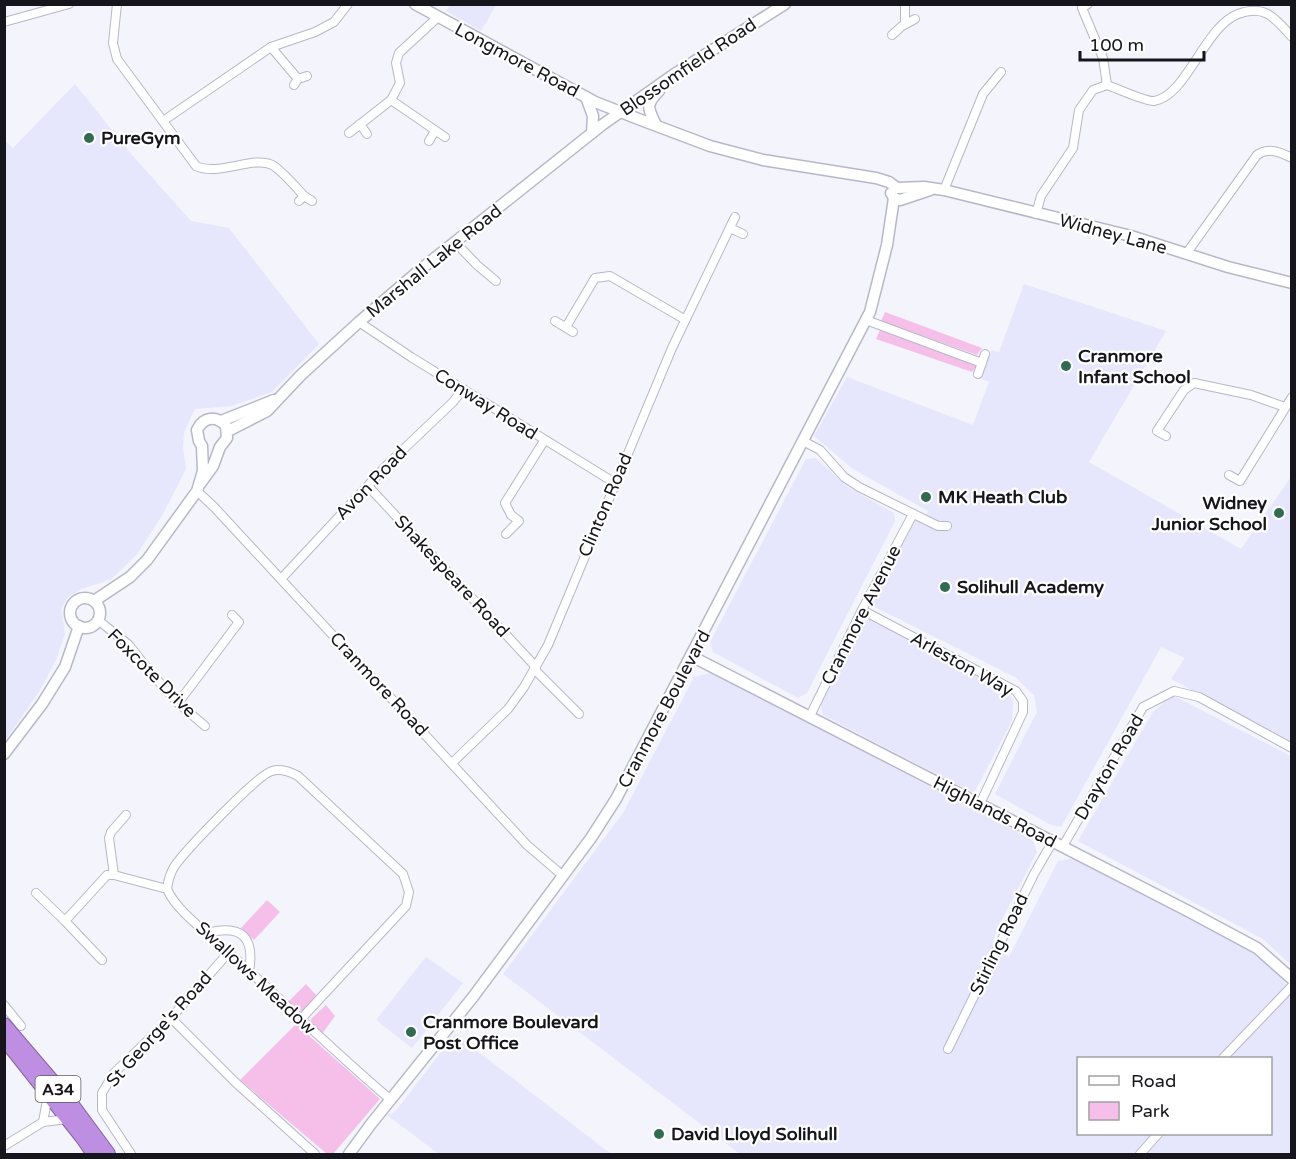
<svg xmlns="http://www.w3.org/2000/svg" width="1296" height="1159" font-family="'Varela Round',sans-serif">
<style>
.built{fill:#e6e6fc;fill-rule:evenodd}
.green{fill:#f6bfea}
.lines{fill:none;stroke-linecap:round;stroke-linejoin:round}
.street-casing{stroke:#b7b7cb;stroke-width:10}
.secondary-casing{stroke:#b7b7cb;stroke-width:13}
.highway-casing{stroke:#83649c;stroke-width:16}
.street{stroke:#fff;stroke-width:8}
.secondary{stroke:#fff;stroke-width:10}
.highway{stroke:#be8ee2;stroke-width:14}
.poi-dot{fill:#326a52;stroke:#fff;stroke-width:2}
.labels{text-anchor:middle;stroke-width:4.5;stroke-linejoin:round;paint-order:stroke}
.shield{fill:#fff;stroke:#5b5b5f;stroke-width:1.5}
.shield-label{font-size:16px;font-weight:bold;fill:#15151b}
.street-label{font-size:18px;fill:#15151b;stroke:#fff}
.poi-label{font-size:18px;font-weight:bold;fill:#15151b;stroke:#fff;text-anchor:start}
</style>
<rect width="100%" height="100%" fill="#f4f4fc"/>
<g class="built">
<polygon points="450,5 450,4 496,5 481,31 446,11"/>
<polygon points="75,84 132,155 191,221 229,228 319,344 272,392 232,406 195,409 184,432 183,447 186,469 163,514 137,554 112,579 81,589 68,597 61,608 65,634 56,660 40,690 5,741 5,141 13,148"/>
<polygon points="1024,284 1166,331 1089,462 1241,549 1291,477 1291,743 1171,679 1185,658 1161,647 1061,827 1051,825 995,794 1037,712 1034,695 1015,677 871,605 915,517 923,521 928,511 853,469 814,436 847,377 973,425 989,382 981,379 991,350 999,352"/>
<polygon points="816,458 846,486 894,513 895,521 807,693 798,698 713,652 710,642 806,459"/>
<polygon points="868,619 1008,692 1013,701 1012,721 975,791 971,792 823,715 821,705 860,627"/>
<path d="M711,673L1032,839L1037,852L997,929L992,946L1009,957L1058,861L1074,858L1161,903L1252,952L1281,977L1291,991V1154H740L503,974L623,813L694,677ZM1078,1058H1270V1134H1078Z"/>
<polygon points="1172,695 1291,756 1291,965 1263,939 1078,841 1153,712"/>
<polygon points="426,957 463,983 412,1048 376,1020"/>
<polygon points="455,1034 611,1154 439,1154 387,1115 393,1113 398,1108"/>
</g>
<g class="green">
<polygon points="885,312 982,348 977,355 881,321"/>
<polygon points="880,330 977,365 972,372 876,339"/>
<polygon points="267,900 280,912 254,940 241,928"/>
<polygon points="306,984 317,996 303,1011 299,1010 288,1002"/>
<polygon points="326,1005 335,1016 322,1034 311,1023 311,1019"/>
<polygon points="296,1024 380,1099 333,1154 327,1154 240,1080"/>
</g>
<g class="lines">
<g class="street-casing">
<g id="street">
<path d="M117,4L113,43L117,59L196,166C220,177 255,154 274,166C285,174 295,186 304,196"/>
<polyline points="1088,4 1082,8 1103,58 1107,85"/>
<polyline points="4,22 69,4"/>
<polyline points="905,24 905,4"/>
<polyline points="892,35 902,26 915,19"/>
<polyline points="271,47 298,79"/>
<polyline points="294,85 298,79 307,76"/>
<polyline points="391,100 445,137"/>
<polyline points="163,121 271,47 315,32 334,22 348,4"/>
<polyline points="360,124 367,134"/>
<polyline points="349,133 391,100 400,83 396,63 399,53 438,17"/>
<polyline points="429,141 435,131"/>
<polyline points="944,190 983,94 1001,72"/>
<polyline points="299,201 304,196 312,201"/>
<path d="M1036,214L1041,196L1073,148L1079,110L1093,90L1107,85C1116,88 1146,102 1154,101C1187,96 1204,27 1238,14C1265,4 1275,18 1292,37"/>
<polyline points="730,228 743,234"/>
<polyline points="455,242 477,265 496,281"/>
<path d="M1186,254L1257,155C1269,147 1280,152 1292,158"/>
<polyline points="866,320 982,363"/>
<polyline points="555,321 573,332"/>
<polyline points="359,322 411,357 615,483"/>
<polyline points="566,327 595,278 610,276 684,319"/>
<polyline points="978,374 985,354"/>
<polyline points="1166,436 1157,431 1184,390 1194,383 1251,395 1285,407"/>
<polyline points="803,441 820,450 844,477 859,487 938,526 947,526"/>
<polyline points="1229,475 1240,481 1292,397"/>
<polyline points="368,486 536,667"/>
<polyline points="197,491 215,508 527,845 562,875"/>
<polyline points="506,534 519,521 511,515 505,503 544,441"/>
<polyline points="281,579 388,464 453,402 463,389"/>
<polyline points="862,610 1016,691 1023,701 1023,712 980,804"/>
<polyline points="98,620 129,645 150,672 178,703 205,726"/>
<polyline points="534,669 579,714"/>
<polyline points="178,703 239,622 232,615"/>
<polyline points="810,716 862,610 913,514"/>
<polyline points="452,763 508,709 524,687 548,645 672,348 735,217"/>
<polyline points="1063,846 1143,707 1174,691 1199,697 1292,748"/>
<polyline points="114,875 109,838 111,832 126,815"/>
<path d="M167,889C168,881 170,874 174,867C184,852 257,775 272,771C281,768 290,772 298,776L403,874L409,892L406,906L300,1020"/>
<path d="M36,893L65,921L107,875H114L167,889C176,911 209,934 227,951C282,1000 334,1052 391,1100"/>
<polyline points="65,921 102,960"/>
<path d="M207,933C242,924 255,937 249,972"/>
<polyline points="4,1005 21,1026"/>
<polyline points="171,1018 235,1082 315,1154"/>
<polyline points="948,1049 1034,874 1053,841"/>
<polyline points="1223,1058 1292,986"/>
<polyline points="43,1122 48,1095"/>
<polyline points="4,1146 43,1122 67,1119"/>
<polyline points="131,1154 102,1110 102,1093 114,1073 171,1018 229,952"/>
<polyline points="1140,1154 1158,1134"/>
</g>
</g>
<g class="secondary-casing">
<g id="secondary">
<polyline points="415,4 595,102 641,120 710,146 763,160 876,178 889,182 897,188"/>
<polyline points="586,97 593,116 592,133"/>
<path d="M656,125C648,108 645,105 659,91"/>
<polyline points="897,188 924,187 944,190 1131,236 1228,267 1292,283"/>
<polyline points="891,193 894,198 900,200 930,190"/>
<polyline points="221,421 274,400"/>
<polyline points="228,431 267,411 301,375 359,322 421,269 602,125 673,75 785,4"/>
<circle cx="85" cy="613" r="15"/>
<path d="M94,601L130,577L147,560L197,491L203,471L202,446L199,441L197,430C203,417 216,415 226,426L227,438L220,447L213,466L200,484"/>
<polyline points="691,656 1188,911 1257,948 1292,979"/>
<polyline points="4,754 42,704 65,667 79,626"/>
<polyline points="349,1154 371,1124 473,997 591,838 616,799 870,312 887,245 894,198"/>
</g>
</g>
<g class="highway-casing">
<g id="highway">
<polyline points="4,1025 69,1101 108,1154"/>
<polyline points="7,1042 83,1138 94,1154"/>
</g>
</g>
<use href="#street" class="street"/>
<use href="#secondary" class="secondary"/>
<use href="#highway" class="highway"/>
</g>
<g class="poi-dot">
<circle cx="89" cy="138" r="6"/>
<circle cx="1066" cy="366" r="6"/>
<circle cx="926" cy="497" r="6"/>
<circle cx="1279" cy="513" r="6"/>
<circle cx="945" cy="587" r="6"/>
<circle cx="411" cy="1032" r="6"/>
<circle cx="659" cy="1134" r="6"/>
</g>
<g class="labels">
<rect class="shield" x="35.5" y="1076" width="45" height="26" rx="4.5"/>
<g class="shield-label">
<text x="58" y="1095">A34</text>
</g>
<g class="street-label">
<text transform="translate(517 60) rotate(28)" y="6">Longmore Road</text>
<text transform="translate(688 67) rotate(-34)" y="6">Blossomfield Road</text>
<text transform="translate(1113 234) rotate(15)" y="6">Widney Lane</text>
<text transform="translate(434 261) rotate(-39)" y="6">Marshall Lake Road</text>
<text transform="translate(486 404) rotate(32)" y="6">Conway Road</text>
<text transform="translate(371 483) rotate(-46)" y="6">Avon Road</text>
<text transform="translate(605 505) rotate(-67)" y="6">Clinton Road</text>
<text transform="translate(452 576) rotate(47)" y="6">Shakespeare Road</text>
<text transform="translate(861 615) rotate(-63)" y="6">Cranmore Avenue</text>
<text transform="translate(962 664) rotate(29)" y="6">Arleston Way</text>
<text transform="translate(152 673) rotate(45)" y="6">Foxcote Drive</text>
<text transform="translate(379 684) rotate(47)" y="6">Cranmore Road</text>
<text transform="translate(664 709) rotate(-62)" y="6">Cranmore Boulevard</text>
<text transform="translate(1109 767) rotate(-60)" y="6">Drayton Road</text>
<text transform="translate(995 812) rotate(27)" y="6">Highlands Road</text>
<text transform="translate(999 944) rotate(-64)" y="6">Stirling Road</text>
<text transform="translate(256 978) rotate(43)" y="6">Swallows Meadow</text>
<text transform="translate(159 1029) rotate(-48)" y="6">St George's Road</text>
</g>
<g class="poi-label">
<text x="101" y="144">PureGym</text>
<text x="1078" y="362">Cranmore<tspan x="1078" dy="21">Infant School</tspan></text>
<text x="938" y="503">MK Heath Club</text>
<text x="1267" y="509" text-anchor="end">Widney<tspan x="1267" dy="21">Junior School</tspan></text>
<text x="957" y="593">Solihull Academy</text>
<text x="423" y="1028">Cranmore Boulevard<tspan x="423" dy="21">Post Office</tspan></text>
<text x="671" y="1140">David Lloyd Solihull</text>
</g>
</g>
<rect width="1296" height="1159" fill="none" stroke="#15151b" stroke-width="12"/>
<rect x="1077" y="1057" width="195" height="78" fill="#ffffff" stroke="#a1a1a4" stroke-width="1.5"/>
<rect x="1089" y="1076" width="30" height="9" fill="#ffffff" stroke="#a1a1a4" stroke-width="1.5"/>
<text x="1131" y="1087" font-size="18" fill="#15151b">Road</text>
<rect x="1089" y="1102" width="30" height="18" fill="#f6bfea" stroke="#a1a1a4" stroke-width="1.5"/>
<text x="1131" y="1117" font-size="18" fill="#15151b">Park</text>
<path d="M1080 51v9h124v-9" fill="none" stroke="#15151b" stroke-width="3"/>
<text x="1089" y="51" font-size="18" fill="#15151b" stroke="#ffffff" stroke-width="4.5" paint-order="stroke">100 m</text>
</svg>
